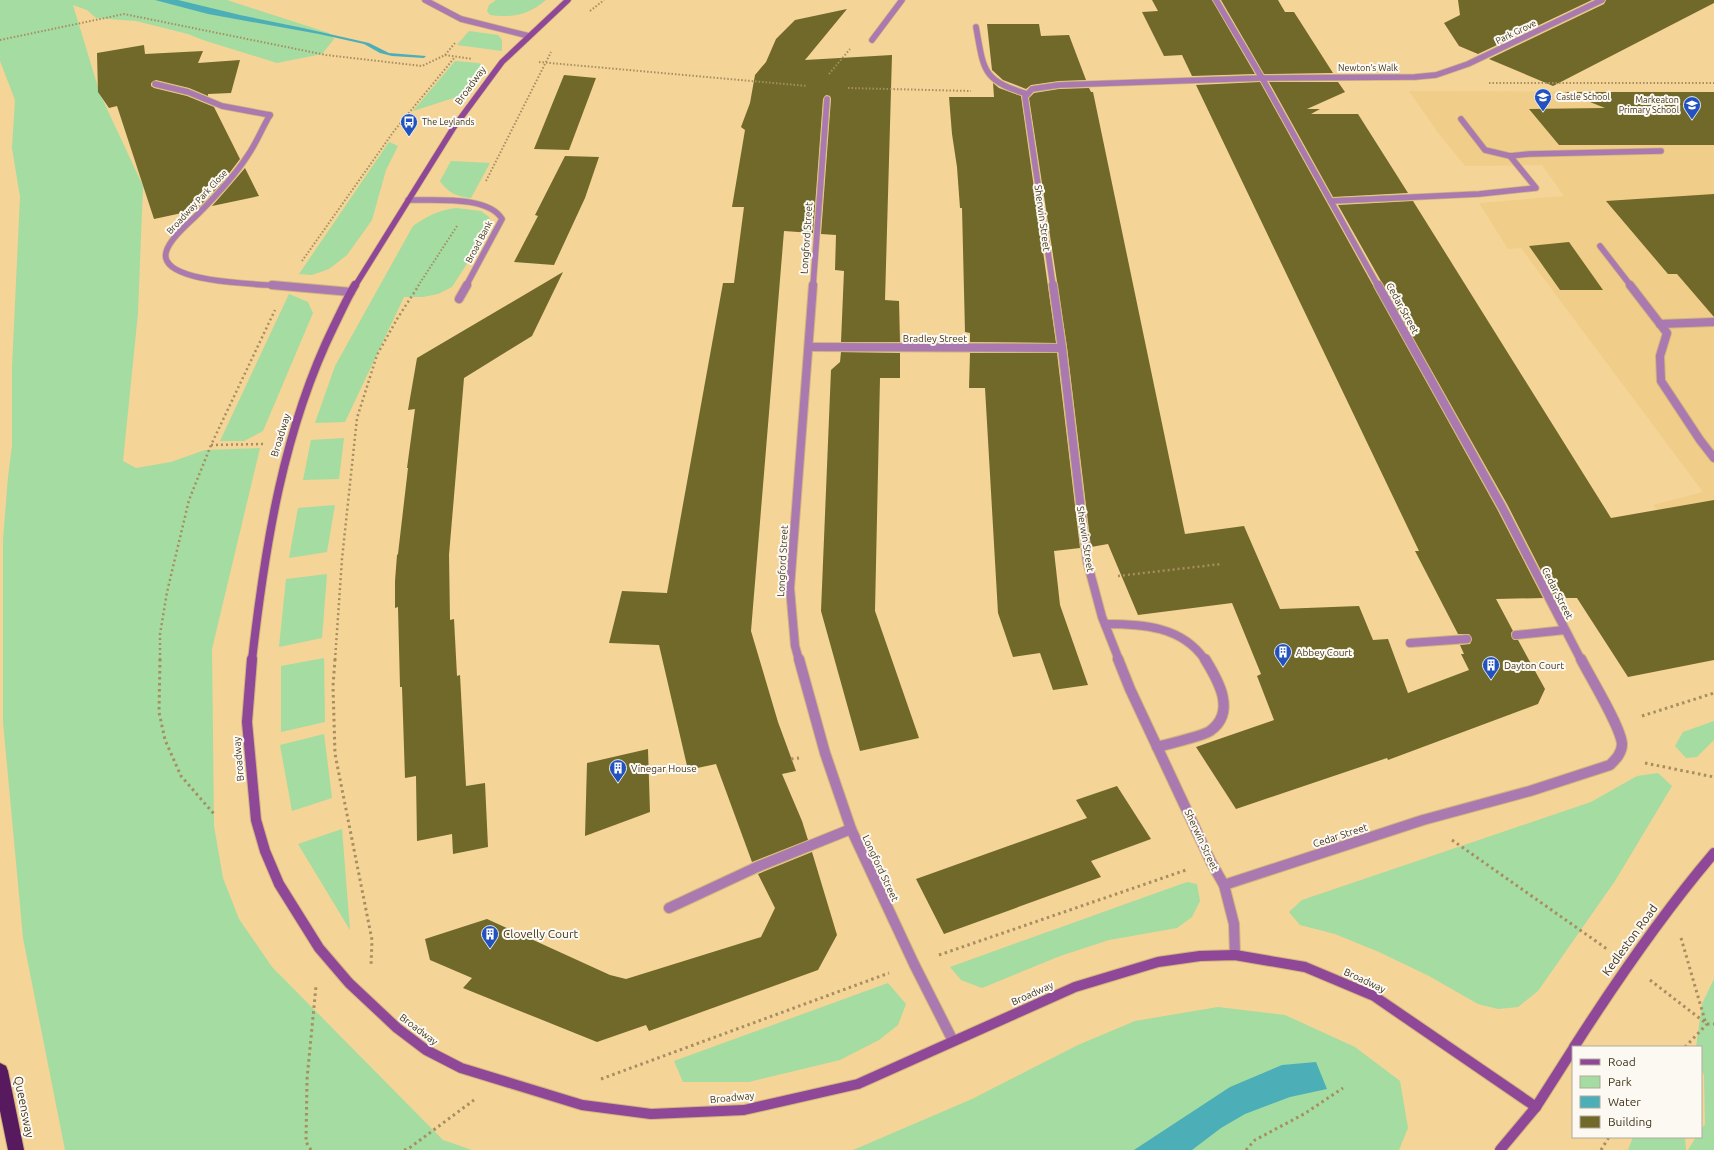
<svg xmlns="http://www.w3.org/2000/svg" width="1714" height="1150" font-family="Ubuntu,sans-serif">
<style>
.built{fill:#f0cd88}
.green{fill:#a4dca1}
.water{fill:#4cafb8}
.building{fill:#706929}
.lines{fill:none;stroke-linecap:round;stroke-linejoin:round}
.lane-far2-casing{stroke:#d0b47e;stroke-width:7}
.lane-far1-casing{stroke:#d0b47e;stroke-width:10}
.lane-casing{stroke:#d0b47e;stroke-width:12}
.street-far2-casing{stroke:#d0b47e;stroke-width:7}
.street-far1-casing{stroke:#d0b47e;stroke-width:10}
.street-casing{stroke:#d0b47e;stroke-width:12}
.secondary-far2-casing{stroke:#d0b47e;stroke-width:7}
.secondary-far1-casing{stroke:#d0b47e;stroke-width:10}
.secondary-casing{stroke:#d0b47e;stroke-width:12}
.highway-casing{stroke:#d0b47e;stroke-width:2}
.path-far2{stroke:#a68e61;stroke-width:2;stroke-dasharray:1.5 2;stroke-linecap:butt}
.path-far1{stroke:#a68e61;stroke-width:2.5;stroke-dasharray:2 3;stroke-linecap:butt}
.path{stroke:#a68e61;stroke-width:3;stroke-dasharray:2.5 3.5;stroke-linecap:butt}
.lane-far2{stroke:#a979af;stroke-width:5.5}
.lane-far1{stroke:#a979af;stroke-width:8}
.lane{stroke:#a979af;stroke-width:10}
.street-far2{stroke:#a979af;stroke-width:5.5}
.street-far1{stroke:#a979af;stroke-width:8}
.street{stroke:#a979af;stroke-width:10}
.secondary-far2{stroke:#8f4798;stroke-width:5.5}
.secondary-far1{stroke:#8f4798;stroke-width:8}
.secondary{stroke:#8f4798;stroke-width:10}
.highway{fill:#581a5f;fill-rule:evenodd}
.labels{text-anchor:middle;stroke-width:4;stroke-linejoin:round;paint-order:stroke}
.far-street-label{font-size:9px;fill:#40341b;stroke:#fcf9f3}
.far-poi-label{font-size:9px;fill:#40341b;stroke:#fcf9f3;text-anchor:start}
.street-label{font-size:10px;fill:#40341b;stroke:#fcf9f3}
.poi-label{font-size:10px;fill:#40341b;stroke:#fcf9f3;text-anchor:start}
.near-poi-label{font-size:12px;fill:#40341b;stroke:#fcf9f3;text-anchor:start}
.near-street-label{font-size:12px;fill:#40341b;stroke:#fcf9f3}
</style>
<rect width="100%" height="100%" fill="#f4d497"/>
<polygon class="built" points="1409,91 1714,92 1714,571 1653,505 1703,492 1521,248 1508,249 1479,203 1564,196 1542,165 1465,166 1439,134"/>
<g class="green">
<polygon points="0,0 227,0 329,33 334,39 322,54 277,63 203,40 188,34 136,21 96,18 87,10 73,5 100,94 143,186 138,313 123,461 136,468 171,462 205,450 260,448 212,649 214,826 223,878 239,919 272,967 443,1140 472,1150 65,1150 23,938 3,722 3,540 8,477 12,446 12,368 20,197 12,148 15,100 0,61"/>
<path d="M496,0H546C528,15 513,18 490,15L487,11L489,5Z"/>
<polygon points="469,31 498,35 502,40 502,51 457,45"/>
<polygon points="455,61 478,63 483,65 483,69 460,96 413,111"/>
<polygon points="389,142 398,146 386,170 372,220 347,255 329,269 312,275 299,274"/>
<path d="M451,161L490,163L471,198C458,197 448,193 440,181Z"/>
<path d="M456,208L481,211L489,217L492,225L452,287L438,294L423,297H404L345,422L315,423L335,366L413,226C427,216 439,210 456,208Z"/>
<polygon points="289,294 308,302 313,313 263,431 244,441 220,441"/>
<polygon points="344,438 339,479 303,480 311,440"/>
<polygon points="335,505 327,552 289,558 298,508"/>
<polygon points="327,574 322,638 279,647 286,579"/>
<polygon points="324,658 325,722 281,732 281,666"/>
<polygon points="1714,721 1714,740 1697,757 1686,758 1675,746 1683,732"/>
<polygon points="324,734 332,798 292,811 280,745"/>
<polygon points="1658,773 1672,786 1615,881 1538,991 1518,1007 1498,1009 1478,1004 1429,976 1379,952 1335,934 1300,925 1289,912 1302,900 1591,802 1637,776"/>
<polygon points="342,829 350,930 298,844"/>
<polygon points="1187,882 1197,884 1200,901 1192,917 1177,928 1109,940 1060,956 982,988 961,980 950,967"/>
<polygon points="1714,979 1714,1150 1688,1150 1696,1137 1701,1137 1701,1130 1705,1124 1704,1075 1701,1069 1701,1047 1696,1047 1702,1004"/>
<polygon points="888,983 906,1004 898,1025 879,1040 840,1060 749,1082 683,1082 674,1061"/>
<polygon points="1218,1007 1285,1015 1355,1047 1400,1081 1408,1128 1399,1150 853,1150 972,1099 1078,1045 1135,1021"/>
<polygon points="1633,1137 1685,1137 1686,1150 1628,1150"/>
</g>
<g class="water">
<polygon points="155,0 178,0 240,15 303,28 369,43 389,53 426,56 424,58 392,56 380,53 364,44 319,34 208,14"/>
<polygon points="1316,1062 1327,1089 1290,1097 1245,1114 1221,1128 1192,1150 1134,1150 1230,1087 1282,1065"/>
</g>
<g class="building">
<polygon points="1152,0 1212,0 1255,74 1192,76 1182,55 1164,56 1142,12 1158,11"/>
<polygon points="1221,0 1278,0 1285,12 1294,12 1333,73 1264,74"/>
<polygon points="1458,0 1592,0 1478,54 1459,46 1444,23 1460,15"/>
<polygon points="1606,0 1714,0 1714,3 1553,86 1489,59 1604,4"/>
<polygon points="847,9 805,60 892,55 885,300 899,301 900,342 841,342 844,271 835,270 836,235 821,234 831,99 830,96 826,95 823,99 813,233 784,231 751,631 778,722 796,771 782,774 802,821 808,840 752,862 716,764 688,770 659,645 609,643 622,591 667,593 723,283 734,283 744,207 732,207 745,130 741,127 750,103 755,75 766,62 776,39 795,20"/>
<polygon points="987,24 1039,24 1041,36 1069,35 1086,80 1059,81 1031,85 1026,89 1003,80 992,70"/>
<polygon points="144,45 145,54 203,51 198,63 240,60 231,93 208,94 208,96 189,88 156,80 151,83 151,86 154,88 187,96 214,107 240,159 221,184 196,210 154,219 117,106 109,108 98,92 97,53"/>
<polygon points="564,75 596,78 569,150 534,149"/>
<polygon points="1260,82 1497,509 1543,598 1496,599 1513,631 1511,633 1512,638 1514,640 1518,640 1545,689 1538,704 1388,760 1387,758 1236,809 1196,747 1274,720 1257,676 1261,674 1232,603 1138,615 1108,544 1091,547 1067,347 1029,98 1034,93 1059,89 1089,88 1091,92 1093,92 1185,534 1244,526 1280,609 1359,606 1373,640 1388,639 1408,693 1469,670 1461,654 1464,654 1460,645 1470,644 1472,639 1469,634 1458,634 1415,551 1419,551 1196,85"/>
<polygon points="1269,82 1338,82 1345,92 1307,109 1320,109 1311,114 1358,114 1408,193 1333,197"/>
<polygon points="993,83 999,88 1021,96 1056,343 970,342 970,333 965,332 962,208 960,208 957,167 952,134 949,97 994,97"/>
<polygon points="1565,92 1714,92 1714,145 1559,145 1529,109 1605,108"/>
<polygon points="565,156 599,157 585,198 554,265 514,262 538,216 535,215"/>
<polygon points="245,168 259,196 212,206 227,189"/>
<polygon points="1714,194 1714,317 1677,274 1668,274 1606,201"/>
<polygon points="1413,201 1611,518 1714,500 1714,660 1628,677 1577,598 1555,598 1507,504 1338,205"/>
<polygon points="1569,242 1603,290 1560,290 1529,246"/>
<polygon points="563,272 532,336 464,378 449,555 450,620 454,619 457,676 460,675 466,786 485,783 488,847 453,854 452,834 417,841 416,776 405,778 402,687 400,687 398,607 395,608 395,581 397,555 398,554 408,468 407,468 415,409 408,410 417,358"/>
<polygon points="841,352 900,353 900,378 880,378 875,611 919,738 860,751 821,611 831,370 840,362"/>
<polygon points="970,353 1057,353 1080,548 1054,551 1060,605 1088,685 1053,690 1040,653 1013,657 998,613 985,388 969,388"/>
<polygon points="648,749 650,812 585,836 587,763"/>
<polygon points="1117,786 1151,839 1091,861 1101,877 944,934 916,879 1087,818 1076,800"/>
<polygon points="812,852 837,935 818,970 649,1031 646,1025 597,1042 463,988 472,978 430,960 425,939 487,919 610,975 626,979 761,937 775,908 758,874"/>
</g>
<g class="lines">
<g class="lane-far2-casing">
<g id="lane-far2">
<path d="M976,27C984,71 982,80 1027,94"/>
<polyline points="155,84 188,92 222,106 270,115"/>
<polyline points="1461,119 1485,150 1510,156"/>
<polyline points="1331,201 1479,194 1536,188 1510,156 1529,154 1661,151"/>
<polyline points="1600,246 1631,286"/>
</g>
</g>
<g class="lane-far1-casing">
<g id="lane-far1">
<polyline points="1630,285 1667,333 1660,356 1661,381 1700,440 1714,458"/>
<polyline points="1660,324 1714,322"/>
<path d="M1105,624C1142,624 1182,626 1205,660"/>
<polyline points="1516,635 1565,630"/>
<polyline points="1410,643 1467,639"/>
</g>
</g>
<g class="lane-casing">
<g id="lane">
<path d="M1157,747C1168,744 1203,736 1210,731C1237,712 1218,680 1205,659"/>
<polyline points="669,908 757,867 851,829"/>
</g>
</g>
<g class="street-far2-casing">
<g id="street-far2">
<polyline points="425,0 461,19 529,36"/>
<polyline points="1216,0 1262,78 1378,286"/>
<polyline points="872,40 902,0"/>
<path d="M270,115C262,128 257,142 248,155C234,177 215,197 197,215C188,224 159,247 167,261C178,283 259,284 283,286"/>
<path d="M408,200C433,201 488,195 502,219L466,286"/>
<polyline points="813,286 827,99"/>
<polyline points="1053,286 1025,97 1032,89 1059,85 1262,78 1415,77 1436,75 1468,64 1602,0"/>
</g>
</g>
<g class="street-far1-casing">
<g id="street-far1">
<polyline points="272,285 351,292"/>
<polyline points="1053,285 1062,348 1087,561 1102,617 1119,660"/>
<polyline points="1378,285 1502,507 1581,660"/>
<polyline points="459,299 467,285"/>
<polyline points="809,347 1062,348"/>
<polyline points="799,660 795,646 790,588 813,285"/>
</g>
</g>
<g class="street-casing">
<g id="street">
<polyline points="799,659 825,753 851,829 914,964 953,1041"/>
<polyline points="1118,659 1130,689 1211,862 1224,885 1234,924 1235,955"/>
<path d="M1224,885L1423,820L1530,791L1610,765C1616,759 1622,753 1622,744C1621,727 1590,677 1581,659"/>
</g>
</g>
<g class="secondary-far2-casing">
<polyline id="secondary-far2" points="355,286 454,127 502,62 568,0"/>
</g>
<g class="secondary-far1-casing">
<path id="secondary-far1" d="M252,660C265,546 283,430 334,326C341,312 347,298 355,285"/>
</g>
<g class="secondary-casing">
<g id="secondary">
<polyline points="252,659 247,722 256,820 265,851 279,884 319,948 349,983 397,1028 426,1050 461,1068 582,1105 651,1114 744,1110 858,1084 1075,987 1158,962 1200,956 1235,955 1305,967 1374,996 1536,1107"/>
<path d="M1574,1047C1617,980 1662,914 1714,853"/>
<polyline points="1500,1150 1536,1107 1573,1049"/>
</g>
</g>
<g class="highway-casing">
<polygon id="highway" points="0,1063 6,1066 8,1071 24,1150 8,1150 0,1111"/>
</g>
<g class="path-far2">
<polyline points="590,11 604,0"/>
<polyline points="0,40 124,14 326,55 422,66 445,55 455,43"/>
<polyline points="445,55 472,59"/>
<polyline points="539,62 807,86"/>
<polyline points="829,74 850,49"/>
<polyline points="1489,83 1714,83"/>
<polyline points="848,88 971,91"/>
<polyline points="486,181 551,52"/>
<polyline points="302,261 394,131 455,57"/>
<polyline points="418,286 457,226"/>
</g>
<g class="path-far1">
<polyline points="263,444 211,445 275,310"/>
<polyline points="1118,576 1221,564"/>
<polyline points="160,660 160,634 167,592 189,500 211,445"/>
<polyline points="335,660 342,559 357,418 377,355 397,319 419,285"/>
</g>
<g class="path">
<polyline points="160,659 159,712 165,740 181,776 214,814"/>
<polyline points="335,659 333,686 335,754 372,940 371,966"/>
<polyline points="1642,716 1714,693"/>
<polyline points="791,759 799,758"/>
<polyline points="1645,763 1714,777"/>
<polyline points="1452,840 1607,949"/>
<polyline points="1681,938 1706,1024"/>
<polyline points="939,955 1186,870"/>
<polyline points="1650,980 1707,1024 1714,1024"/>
<polyline points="1685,1047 1707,1024"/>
<polyline points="601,1079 889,973"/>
<polyline points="311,1150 306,1142 307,1079 316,986"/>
<polyline points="404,1150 408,1149 474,1100"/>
<polyline points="1246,1150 1255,1140 1304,1114 1343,1088"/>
<polyline points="1601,1150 1609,1137"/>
</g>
<use href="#lane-far2" class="lane-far2"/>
<use href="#lane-far1" class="lane-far1"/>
<use href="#lane" class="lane"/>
<use href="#street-far2" class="street-far2"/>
<use href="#street-far1" class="street-far1"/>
<use href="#street" class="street"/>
<use href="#secondary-far2" class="secondary-far2"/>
<use href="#secondary-far1" class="secondary-far1"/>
<use href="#secondary" class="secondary"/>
<use href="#highway" class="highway"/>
</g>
<defs>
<g id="school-pin" transform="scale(0.9)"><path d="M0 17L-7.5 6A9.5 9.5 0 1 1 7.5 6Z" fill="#2152bf" stroke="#fcf9f3"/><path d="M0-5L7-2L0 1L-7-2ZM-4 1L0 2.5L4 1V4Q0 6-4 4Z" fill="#fff"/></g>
<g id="bus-pin" transform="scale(0.9)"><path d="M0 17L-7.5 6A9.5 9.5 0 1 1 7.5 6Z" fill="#2152bf" stroke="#fcf9f3"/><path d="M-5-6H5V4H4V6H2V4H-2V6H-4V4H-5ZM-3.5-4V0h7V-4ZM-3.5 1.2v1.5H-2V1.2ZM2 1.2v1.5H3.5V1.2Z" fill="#fff"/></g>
<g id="building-pin" transform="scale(0.9)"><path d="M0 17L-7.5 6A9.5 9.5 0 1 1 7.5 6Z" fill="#2152bf" stroke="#fcf9f3"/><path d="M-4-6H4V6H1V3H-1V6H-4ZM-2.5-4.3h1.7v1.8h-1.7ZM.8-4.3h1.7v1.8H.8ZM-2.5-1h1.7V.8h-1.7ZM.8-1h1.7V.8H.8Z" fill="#fff"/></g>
</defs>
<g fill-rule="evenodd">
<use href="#school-pin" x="1543" y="97"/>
<use href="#school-pin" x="1692" y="105"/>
<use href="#bus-pin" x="409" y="122"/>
<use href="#building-pin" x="1283" y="652"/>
<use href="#building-pin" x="1491" y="665"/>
<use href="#building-pin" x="618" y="768"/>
<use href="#building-pin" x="490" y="934"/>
</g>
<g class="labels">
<g class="far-street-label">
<text transform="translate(1516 32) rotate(-26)" y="3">Park Grove</text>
<text x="1368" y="71">Newton's Walk</text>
<text transform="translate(197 202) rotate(-47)" y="3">Broadway Park Close</text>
<text transform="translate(479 242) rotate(-62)" y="3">Broad Bank</text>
</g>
<g class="far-poi-label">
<text x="1556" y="100">Castle School</text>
<text x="1679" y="103" text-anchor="end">Markeaton<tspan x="1679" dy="10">Primary School</tspan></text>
<text x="422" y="125">The Leylands</text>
</g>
<g class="street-label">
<text transform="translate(470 85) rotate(-54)" y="4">Broadway</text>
<text transform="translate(1043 218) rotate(82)" y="4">Sherwin Street</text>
<text transform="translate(806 238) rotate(-86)" y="4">Longford Street</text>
<text transform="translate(1403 308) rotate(61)" y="4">Cedar Street</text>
<text x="935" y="342">Bradley Street</text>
<text transform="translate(280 435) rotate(-73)" y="4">Broadway</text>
<text transform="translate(1086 539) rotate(81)" y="4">Sherwin Street</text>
<text transform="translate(782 561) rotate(-87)" y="4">Longford Street</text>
<text transform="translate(1558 593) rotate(63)" y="4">Cedar Street</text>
<text transform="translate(238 759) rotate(-95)" y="4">Broadway</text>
<text transform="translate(1340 835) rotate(-18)" y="4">Cedar Street</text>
<text transform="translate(1202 840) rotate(65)" y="4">Sherwin Street</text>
<text transform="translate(881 868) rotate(65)" y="4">Longford Street</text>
<text transform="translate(1365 980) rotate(25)" y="4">Broadway</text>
<text transform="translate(1032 993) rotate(-24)" y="4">Broadway</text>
<text transform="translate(419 1029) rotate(37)" y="4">Broadway</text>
<text transform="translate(732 1097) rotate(-6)" y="4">Broadway</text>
</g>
<g class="poi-label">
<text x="1296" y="656">Abbey Court</text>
<text x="1504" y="669">Dayton Court</text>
<text x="631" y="772">Vinegar House</text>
</g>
<g class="near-poi-label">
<text x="503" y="938">Clovelly Court</text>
</g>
<g class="near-street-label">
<text transform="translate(1630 940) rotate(-54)" y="4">Kedleston Road</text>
<text transform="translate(24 1107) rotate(79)" y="4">Queensway</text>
</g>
</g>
<rect x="1572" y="1046" width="130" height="92" fill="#fcf9f3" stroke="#b1aa9d"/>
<rect x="1580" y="1059" width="20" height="6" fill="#8f4798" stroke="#b1aa9d"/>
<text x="1608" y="1066" font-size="12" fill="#40341b">Road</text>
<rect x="1580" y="1076" width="20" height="12" fill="#a4dca1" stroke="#b1aa9d"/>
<text x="1608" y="1086" font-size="12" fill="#40341b">Park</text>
<rect x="1580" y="1096" width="20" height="12" fill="#4cafb8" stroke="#b1aa9d"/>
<text x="1608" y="1106" font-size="12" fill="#40341b">Water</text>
<rect x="1580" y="1116" width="20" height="12" fill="#706929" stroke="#b1aa9d"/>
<text x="1608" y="1126" font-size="12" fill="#40341b">Building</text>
</svg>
